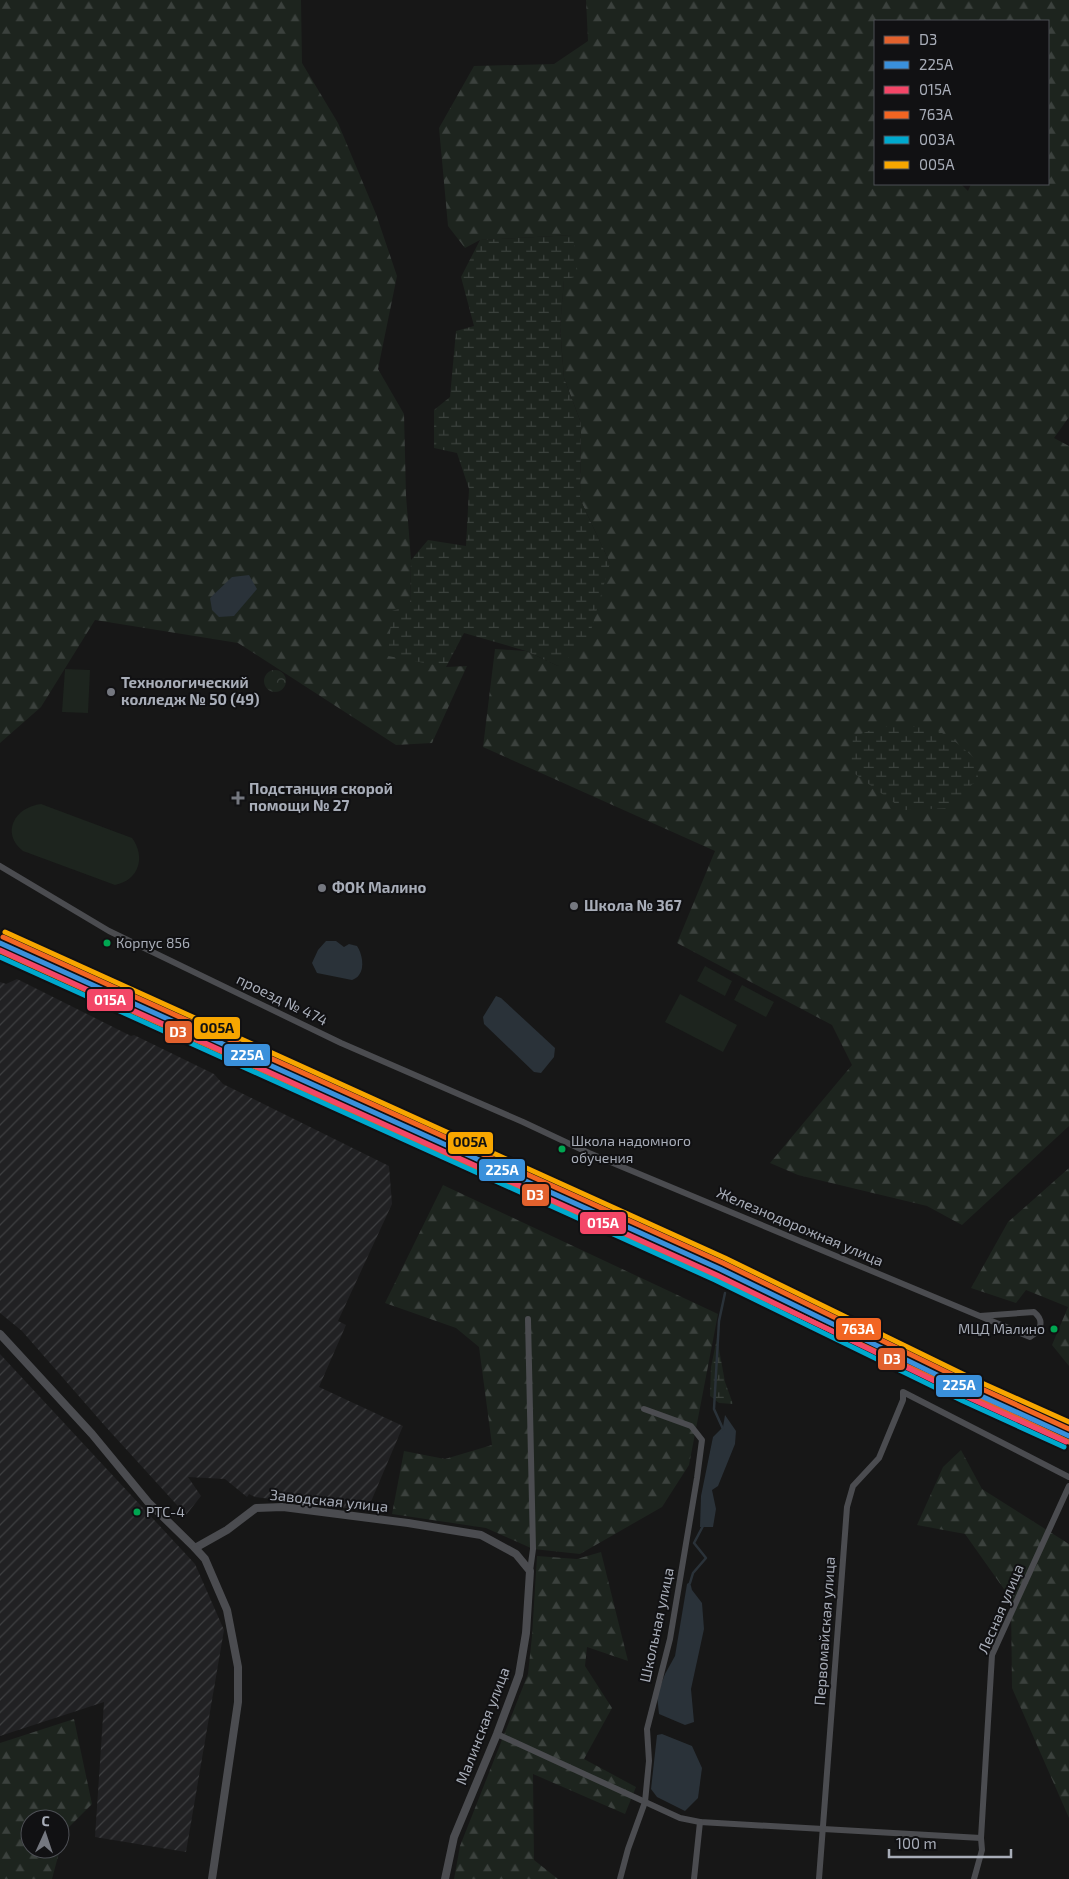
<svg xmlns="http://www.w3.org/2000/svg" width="1069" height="1879" font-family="'Exo 2',sans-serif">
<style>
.industrial{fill:url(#industrial-furrows)}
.forest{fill:url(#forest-firs);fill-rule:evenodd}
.wetland{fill:url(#wetland-marsh)}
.park{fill:url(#park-crowns)}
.pitch{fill:#1d241e}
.water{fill:#2a3239}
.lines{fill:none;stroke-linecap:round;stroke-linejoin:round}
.stream{stroke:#2a3239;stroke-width:2.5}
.minor{stroke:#4b4c50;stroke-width:6}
.tertiary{stroke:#4b4c50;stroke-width:8}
.rail-1-casing{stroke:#111113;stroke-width:9}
.rail-2-casing{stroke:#111113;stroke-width:9}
.rail-3-casing{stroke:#111113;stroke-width:9}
.rail-4-casing{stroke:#111113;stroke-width:9}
.rail-5-casing{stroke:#111113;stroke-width:9}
.rail-6-casing{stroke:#111113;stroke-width:9}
.rail-1{stroke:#e2612d;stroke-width:5}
.rail-2{stroke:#3a90db;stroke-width:5}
.rail-3{stroke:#f34667;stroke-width:5}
.rail-4{stroke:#f26522;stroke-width:5}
.rail-5{stroke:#00a9ce;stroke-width:5}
.rail-6{stroke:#f7a600;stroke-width:5}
.poi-dot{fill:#757880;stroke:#111113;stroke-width:2}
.bus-dot{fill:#00a651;stroke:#111113;stroke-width:2}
.labels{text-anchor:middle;stroke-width:4;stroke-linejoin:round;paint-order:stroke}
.bus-label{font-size:14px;fill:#a8adb8;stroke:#111113;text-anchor:start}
.poi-label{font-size:15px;font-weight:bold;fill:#a8adb8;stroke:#111113;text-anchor:start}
.street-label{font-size:15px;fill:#a8adb8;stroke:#111113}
.line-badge{stroke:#111113;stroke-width:2}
.badge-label{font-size:14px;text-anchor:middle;font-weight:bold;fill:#fff}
.pale-badge-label{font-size:14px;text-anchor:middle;font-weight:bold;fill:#111}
</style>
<defs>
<pattern id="industrial-furrows" width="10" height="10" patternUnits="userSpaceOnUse" patternTransform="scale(1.25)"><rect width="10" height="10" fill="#212123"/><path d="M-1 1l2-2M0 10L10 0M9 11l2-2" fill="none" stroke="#3e3f41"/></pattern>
<pattern id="forest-firs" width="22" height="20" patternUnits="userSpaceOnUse" patternTransform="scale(1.25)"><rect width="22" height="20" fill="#1d241e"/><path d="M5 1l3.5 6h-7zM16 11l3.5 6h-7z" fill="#3b413d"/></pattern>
<pattern id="wetland-marsh" width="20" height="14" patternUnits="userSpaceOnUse" patternTransform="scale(1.25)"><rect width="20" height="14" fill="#1d241e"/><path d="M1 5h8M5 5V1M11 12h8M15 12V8" fill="none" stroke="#3b413d"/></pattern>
<pattern id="park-crowns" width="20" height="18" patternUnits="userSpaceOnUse" patternTransform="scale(1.25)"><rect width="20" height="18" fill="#1d241e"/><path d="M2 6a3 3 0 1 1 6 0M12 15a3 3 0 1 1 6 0" fill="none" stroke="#3b413d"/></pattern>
</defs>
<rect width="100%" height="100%" fill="#171717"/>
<g class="industrial">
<polygon points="17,979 131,1036 134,1035 214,1074 223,1084 389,1166 392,1204 338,1321 346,1325 319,1387 403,1426 367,1511 255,1497 249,1494 247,1497 225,1479 188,1477 201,1496 186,1515 105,1426 22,1331 0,1313 0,982 6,984"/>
<polygon points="0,1354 195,1564 224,1630 186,1852 95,1837 104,1702 0,1736"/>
</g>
<g class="forest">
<polygon points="0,0 301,0 302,63 338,123 376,214 397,276 378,369 404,414 406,495 411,560 410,605 446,667 467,666 432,743 396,745 238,643 95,620 41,707 0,743"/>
<path d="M586,0H1069V417L1054,438L1069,446V1126L962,1225L927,1206L798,1175L770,1163L852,1065L832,1025L677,943L715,851L483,747L495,649L526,651L558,666L610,563L580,499L581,423L564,378L560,327L564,279L573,235L480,240L465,248L448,226L439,128L474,66L554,64L588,41ZM875,21H1048V184H971L968,191L961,184H875Z"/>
<polygon points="1069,1168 1069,1366 1052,1345 1068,1307 1026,1290 1016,1303 971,1288 1008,1222"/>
<polygon points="443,1185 718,1314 689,1465 662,1507 580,1554 533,1549 486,1528 392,1514 404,1451 445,1459 492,1445 479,1347 456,1328 385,1303"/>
<polygon points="961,1450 982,1489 1069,1544 1069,1818 1012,1688 1011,1599 965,1534 917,1525 943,1467"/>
<polygon points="601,1552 628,1661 587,1647 585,1666 612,1708 584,1759 636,1787 625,1814 533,1774 534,1860 558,1879 454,1879 460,1846 528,1674 532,1636 537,1556 577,1559"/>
<polygon points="74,1719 92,1804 64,1832 60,1847 60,1819 30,1819 30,1849 60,1849 52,1879 0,1879 0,1743"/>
</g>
<g class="wetland">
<polygon points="573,235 578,276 564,280 560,328 564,378 581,423 580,499 610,563 588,641 558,666 526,651 464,633 446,667 388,656 392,611 410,605 411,560 428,540 466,546 469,489 457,453 434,448 434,410 450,397 456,331 474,326 461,277 480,240"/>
<path d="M879,727C897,727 918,725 935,730C948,734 967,751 977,761L978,778L951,808L904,810L851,771L853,737Z"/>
<polygon points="717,1338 725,1382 733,1404 719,1403 710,1396 711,1367"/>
</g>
<circle class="park" cx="275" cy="681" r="11"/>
<g class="pitch">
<polygon points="65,669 90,670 88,713 62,712"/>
<path d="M41,804L132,838C146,857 139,880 115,885L23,851C0,833 15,807 41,804Z"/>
<polygon points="705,966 732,981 725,996 697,981"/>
<polygon points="742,985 774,1002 766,1017 734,1000"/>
<polygon points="680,994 737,1025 723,1052 665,1022"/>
</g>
<g class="water">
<polygon points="249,575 257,589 234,616 219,617 212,610 210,598 232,577"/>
<path d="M326,941H336L344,947L349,944L357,946C362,953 365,968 359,975C357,978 354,979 352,980L317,973L312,963L318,950Z"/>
<polygon points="496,996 501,998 555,1048 554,1057 541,1073 534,1072 484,1024 483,1017"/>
<polygon points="725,1415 736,1431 735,1444 718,1486 712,1490 716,1509 713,1527 700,1527 701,1496 713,1437 723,1427"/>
<polygon points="690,1582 692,1590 702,1603 704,1629 691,1689 694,1722 685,1725 659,1714 657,1695 665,1674 675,1656 687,1584"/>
<polygon points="662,1734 692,1746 702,1768 698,1798 685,1811 657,1797 651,1789 657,1735"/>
</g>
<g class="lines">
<g class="stream">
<polyline points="723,1429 714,1409 719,1321 725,1293"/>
<polyline points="690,1583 693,1573 706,1558 694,1543 703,1526"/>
</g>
<g class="minor">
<path d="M0,866L109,931L341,1043L523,1122L589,1153L1030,1337C1041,1330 1045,1321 1034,1312L980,1316"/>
<polyline points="528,1319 533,1549 530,1571"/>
<polyline points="497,1734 680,1818 700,1822 981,1838"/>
<polyline points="620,1879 628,1849 645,1802 649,1761 647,1729 670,1639 697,1478 702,1440 691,1426 644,1409"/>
<polyline points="694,1879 700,1822"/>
<polyline points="819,1879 847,1507 853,1486 879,1458 903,1400 903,1392 1069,1477"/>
<polyline points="974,1879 982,1850 981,1838 992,1655 1069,1486"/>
</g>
<g class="tertiary">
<polyline points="0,1334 92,1434 148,1502 195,1548 227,1530 256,1508 283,1507 408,1523 481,1535 516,1554 530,1571 526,1633 519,1675 497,1734 454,1837 445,1879"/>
<polyline points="195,1548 205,1559 227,1610 238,1667 238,1702 212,1879"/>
</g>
<g class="rail-1-casing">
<polyline id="rail-1" points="0,951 760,1297 1069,1442"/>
</g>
<g class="rail-2-casing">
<polyline id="rail-2" points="0,943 720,1269 968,1390 1069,1436"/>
</g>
<g class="rail-3-casing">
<polyline id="rail-3" points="0,950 717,1275 965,1396 1066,1442"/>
</g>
<g class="rail-4-casing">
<polyline id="rail-4" points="3,937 723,1263 971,1384 1069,1429"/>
</g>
<g class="rail-5-casing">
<polyline id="rail-5" points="0,957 715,1280 963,1401 1064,1447"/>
</g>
<g class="rail-6-casing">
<polyline id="rail-6" points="5,932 725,1258 973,1379 1069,1422"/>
</g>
<use href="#rail-1" class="rail-1"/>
<use href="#rail-2" class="rail-2"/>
<use href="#rail-3" class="rail-3"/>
<use href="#rail-4" class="rail-4"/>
<use href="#rail-5" class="rail-5"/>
<use href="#rail-6" class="rail-6"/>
</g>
<g class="poi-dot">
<circle cx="111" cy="692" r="5"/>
<path d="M235.5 790.5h5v5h5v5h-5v5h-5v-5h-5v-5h5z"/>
<circle cx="322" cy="888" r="5"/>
<circle cx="574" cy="906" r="5"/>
</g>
<g class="bus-dot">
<circle cx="107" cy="943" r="4.5"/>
<circle cx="562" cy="1149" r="4.5"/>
<circle cx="1054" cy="1329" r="4.5"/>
<circle cx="137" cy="1512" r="4.5"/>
</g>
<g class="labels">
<g class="bus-label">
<text x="116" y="948">Корпус 856</text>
<text x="571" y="1146">Школа надомного<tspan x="571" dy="17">обучения</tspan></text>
<text x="1045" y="1334" text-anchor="end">МЦД Малино</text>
<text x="146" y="1517">РТС-4</text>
</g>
<g class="poi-label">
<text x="121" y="688">Технологический<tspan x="121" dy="17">колледж № 50 (49)</tspan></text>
<text x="249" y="794">Подстанция скорой<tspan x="249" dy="17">помощи № 27</tspan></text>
<text x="332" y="893">ФОК Малино</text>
<text x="584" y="911">Школа № 367</text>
</g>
<g class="street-label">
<text transform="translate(282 1000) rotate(26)" y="5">проезд № 474</text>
<text transform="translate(800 1227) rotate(23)" y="5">Железнодорожная улица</text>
<text transform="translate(329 1501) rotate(6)" y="5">Заводская улица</text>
<text transform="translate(1001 1609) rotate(-67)" y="5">Лесная улица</text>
<text transform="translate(657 1625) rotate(-78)" y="5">Школьная улица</text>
<text transform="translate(825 1631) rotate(-86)" y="5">Первомайская улица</text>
<text transform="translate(483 1726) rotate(-69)" y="5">Малинская улица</text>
</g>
</g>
<g class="line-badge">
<rect x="86" y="988" width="48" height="24" rx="5" fill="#f34667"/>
<rect x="193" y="1016" width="48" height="24" rx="5" fill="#f7a600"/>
<rect x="164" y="1020" width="29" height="24" rx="5" fill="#e2612d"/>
<rect x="223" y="1043" width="48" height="24" rx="5" fill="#3a90db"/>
<rect x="447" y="1131" width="47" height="24" rx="5" fill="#f7a600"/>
<rect x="478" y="1158" width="48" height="24" rx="5" fill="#3a90db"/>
<rect x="521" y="1183" width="29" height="24" rx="5" fill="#e2612d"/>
<rect x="579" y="1211" width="48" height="24" rx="5" fill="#f34667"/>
<rect x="835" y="1317" width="47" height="24" rx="5" fill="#f26522"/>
<rect x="877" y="1347" width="29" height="24" rx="5" fill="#e2612d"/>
<rect x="935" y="1374" width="48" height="24" rx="5" fill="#3a90db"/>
</g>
<g class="badge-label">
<text x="110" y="1005">015А</text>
<text x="178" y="1037">D3</text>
<text x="247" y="1060">225А</text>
<text x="502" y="1175">225А</text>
<text x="535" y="1200">D3</text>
<text x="603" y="1228">015А</text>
<text x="858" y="1334">763А</text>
<text x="892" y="1364">D3</text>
<text x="959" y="1390">225А</text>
</g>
<g class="pale-badge-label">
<text x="217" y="1033">005А</text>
<text x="470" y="1147">005А</text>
</g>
<rect x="874" y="20" width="175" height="165" fill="#111113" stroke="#4d4f55"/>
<rect x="884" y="36" width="25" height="8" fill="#e2612d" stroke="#4d4f55"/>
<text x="919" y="45" font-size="15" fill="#a8adb8">D3</text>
<rect x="884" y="61" width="25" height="8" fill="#3a90db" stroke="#4d4f55"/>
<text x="919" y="70" font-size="15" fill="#a8adb8">225А</text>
<rect x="884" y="86" width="25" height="8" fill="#f34667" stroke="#4d4f55"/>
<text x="919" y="95" font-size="15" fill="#a8adb8">015А</text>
<rect x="884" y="111" width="25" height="8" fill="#f26522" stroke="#4d4f55"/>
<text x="919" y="120" font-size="15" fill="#a8adb8">763А</text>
<rect x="884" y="136" width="25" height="8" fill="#00a9ce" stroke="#4d4f55"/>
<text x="919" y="145" font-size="15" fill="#a8adb8">003А</text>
<rect x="884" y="161" width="25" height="8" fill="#f7a600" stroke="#4d4f55"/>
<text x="919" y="170" font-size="15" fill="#a8adb8">005А</text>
<g transform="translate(45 1834) rotate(3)"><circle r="24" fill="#111113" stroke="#4d4f55"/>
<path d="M0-4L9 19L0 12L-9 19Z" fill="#757880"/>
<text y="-8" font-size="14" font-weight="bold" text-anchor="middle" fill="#a8adb8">С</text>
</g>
<path d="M889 1849v8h122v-8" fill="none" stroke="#a8adb8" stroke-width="2.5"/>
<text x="896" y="1849" font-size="15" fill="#a8adb8" stroke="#111113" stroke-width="4" paint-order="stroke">100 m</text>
</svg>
